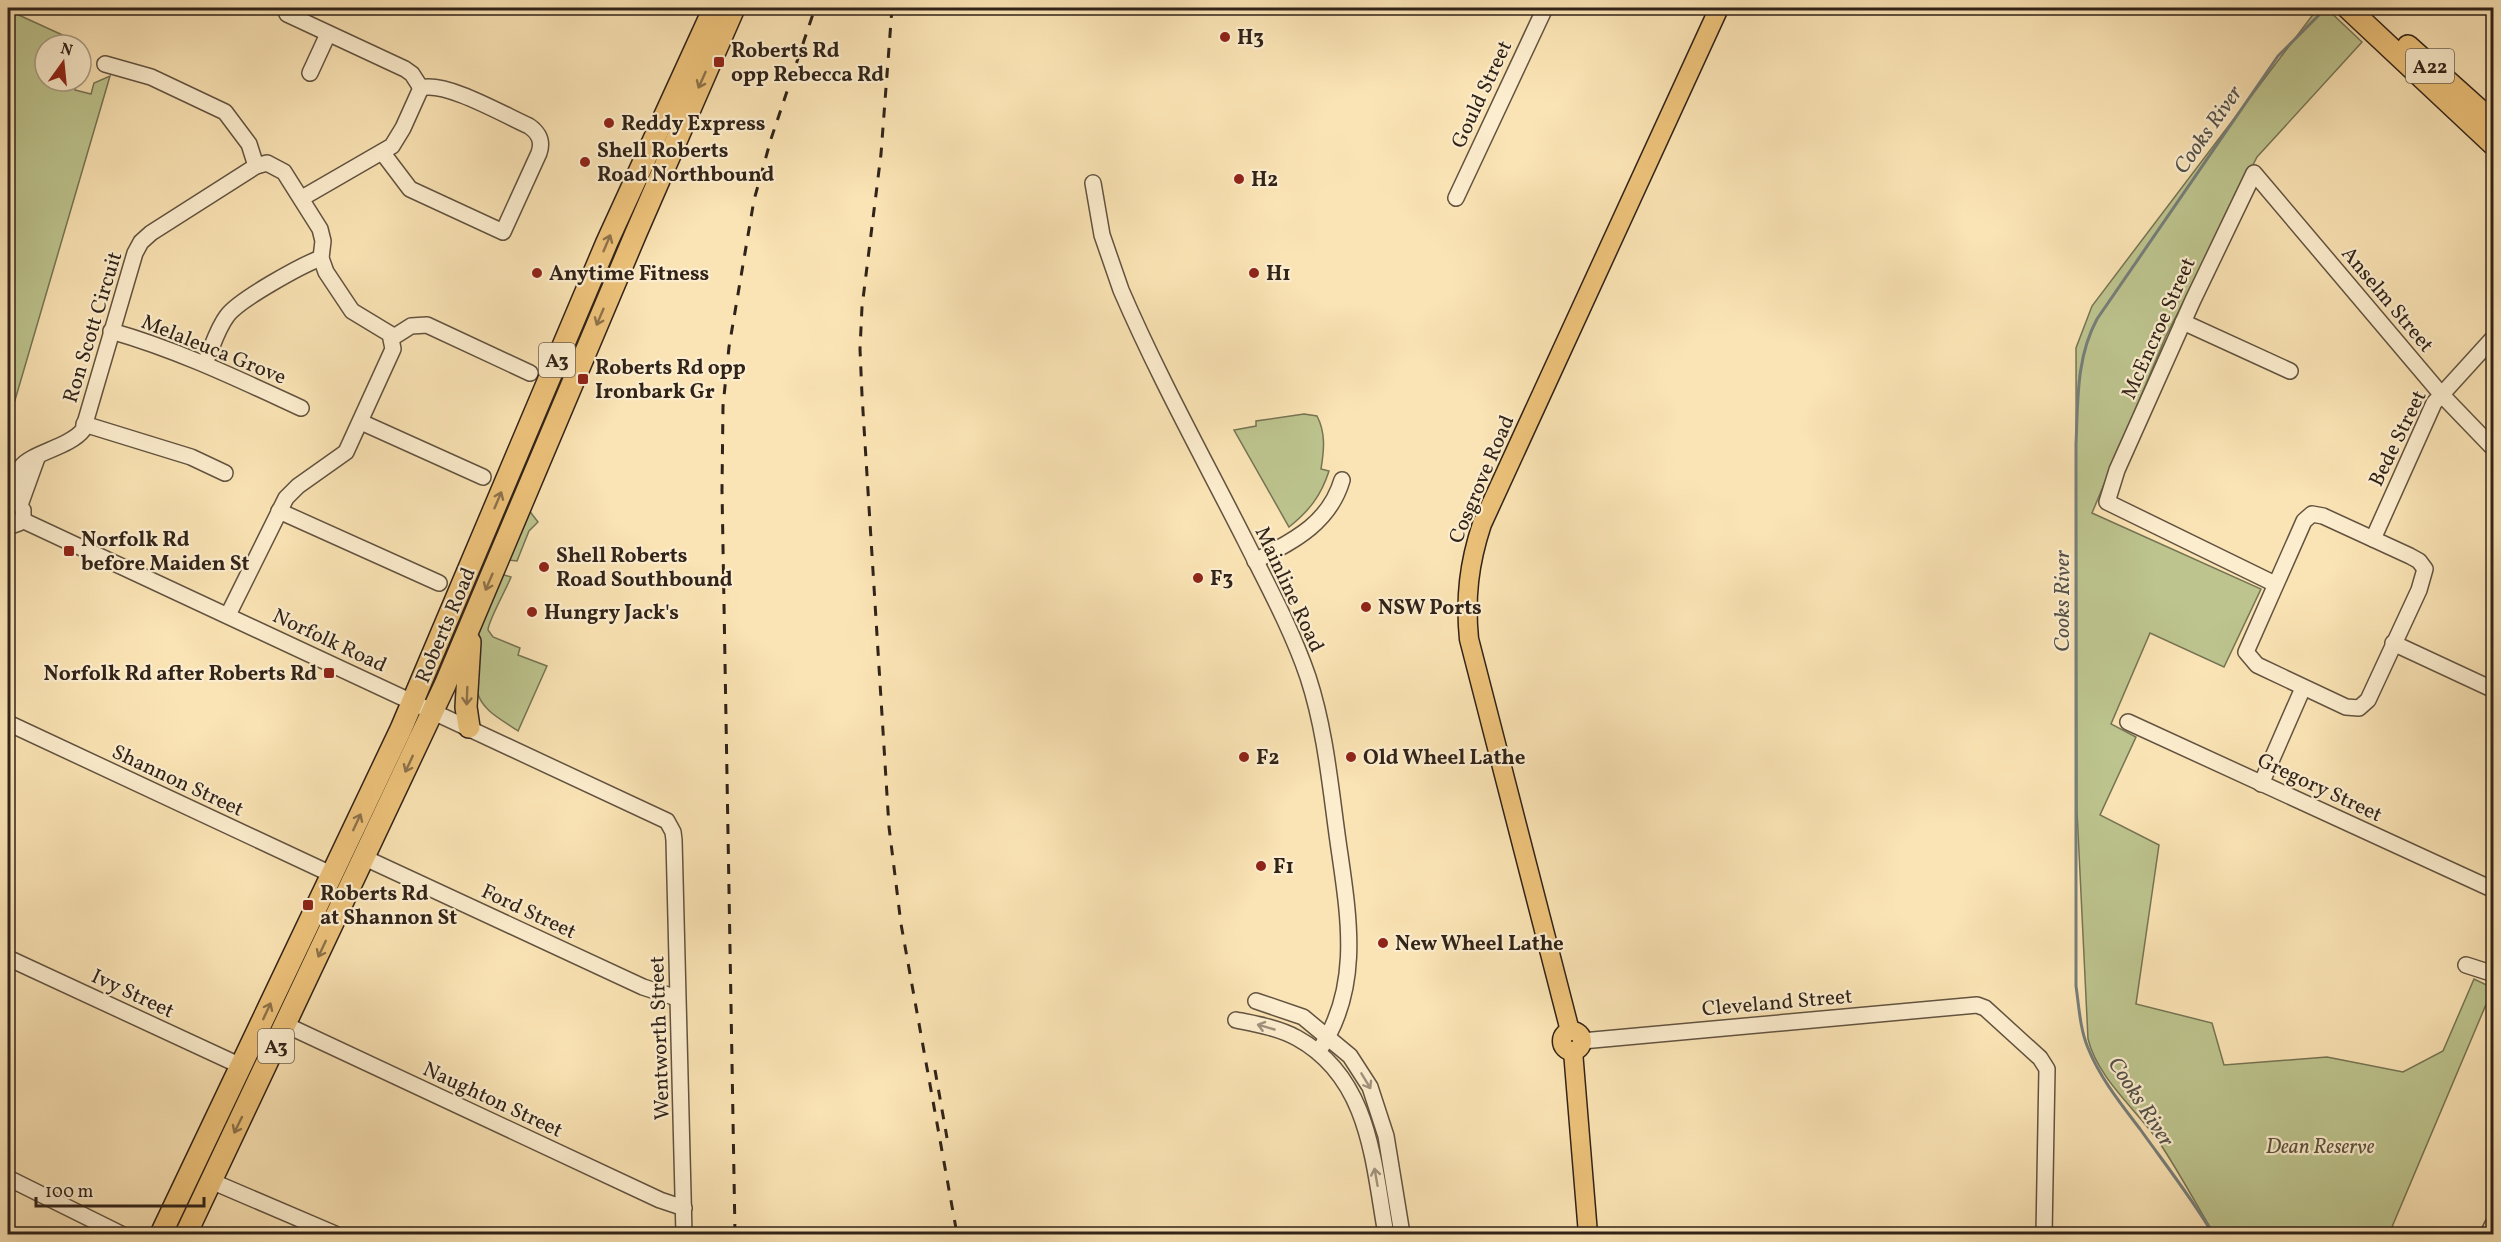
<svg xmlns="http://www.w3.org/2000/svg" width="2501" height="1242" font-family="Vollkorn,serif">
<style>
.green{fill:#bdc48e;stroke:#767454;stroke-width:1.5}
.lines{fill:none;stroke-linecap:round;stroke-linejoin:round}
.stream{stroke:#767e7a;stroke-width:3}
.minor-casing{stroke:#625340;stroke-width:18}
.major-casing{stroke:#302319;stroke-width:21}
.highway-casing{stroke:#302319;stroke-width:24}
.minor{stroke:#fcedce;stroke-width:15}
.major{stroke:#edc27a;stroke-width:18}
.highway{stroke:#edc27a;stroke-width:21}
.rail{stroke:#302319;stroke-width:3;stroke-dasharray:10 10;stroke-linecap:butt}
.oneway{stroke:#8e724a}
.oneway2{stroke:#a0927d}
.poi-dot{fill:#8f2418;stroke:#fcedce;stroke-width:2}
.labels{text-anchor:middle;stroke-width:4.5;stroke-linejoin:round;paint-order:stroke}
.shield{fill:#fcedce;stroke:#6d604f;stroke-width:1.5}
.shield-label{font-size:20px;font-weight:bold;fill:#302319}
.poi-label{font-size:21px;font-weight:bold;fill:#302319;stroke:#fcedce;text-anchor:start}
.street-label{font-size:21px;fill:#302319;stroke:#fcedce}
.park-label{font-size:21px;font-style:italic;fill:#5a533c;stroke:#fcedce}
.water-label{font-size:22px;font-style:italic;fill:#535149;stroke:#fcedce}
</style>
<rect width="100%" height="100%" fill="#fae3b4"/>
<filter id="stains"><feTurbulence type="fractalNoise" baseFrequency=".00333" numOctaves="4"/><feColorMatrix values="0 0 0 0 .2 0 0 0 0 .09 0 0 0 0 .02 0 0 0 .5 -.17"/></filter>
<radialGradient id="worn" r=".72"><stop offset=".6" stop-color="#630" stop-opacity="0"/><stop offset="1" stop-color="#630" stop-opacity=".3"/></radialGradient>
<g class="green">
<path d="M2318,8H2326L2362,42L2257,157L2166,336L2092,513L2261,589L2224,667L2150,633L2111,724L2136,737L2100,815L2159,845L2136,1004L2212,1023L2224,1065L2327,1057L2403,1072L2443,1051L2474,979L2493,988L2389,1234H2214C2196,1204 2179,1172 2159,1142C2136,1109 2098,1079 2088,1039L2077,811L2076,348L2092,306Z"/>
<polygon points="10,11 69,38 67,45 45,45 45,81 77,81 75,90 91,94 94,83 110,76 8,424 8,16"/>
<polygon points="685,97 507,514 502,512 635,200"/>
<path d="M1304,414L1317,416C1326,433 1324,451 1321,469L1329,471C1321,496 1309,511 1289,527L1234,430L1256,426V421Z"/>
<polygon points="528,509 538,522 529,531 517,561 507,560"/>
<path d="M501,574L511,577C507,588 488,621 488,630L493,637L520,648L518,655L547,666L518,731C501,719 482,711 477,691L476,637Z"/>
<polygon points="321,914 328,917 177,1234 170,1234"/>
</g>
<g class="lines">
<path class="stream" d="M2213,1234C2191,1197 2165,1164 2140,1129C2121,1104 2100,1078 2088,1048C2080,1029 2079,1007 2076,986V444C2078,401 2076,358 2097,319L2278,56L2326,8"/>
<g class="minor-casing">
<g id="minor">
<polyline points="287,14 405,69 412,74 421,88"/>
<polyline points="105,64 151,77 225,112 249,144 256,166"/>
<polyline points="310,73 328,34"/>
<path d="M1093,183L1102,235L1121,290C1158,376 1204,459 1246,542C1268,586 1292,630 1308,677C1327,735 1331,796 1340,855C1350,924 1360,992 1318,1052"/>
<path d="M302,198L392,146L403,128L421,88C446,81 504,115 529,126C539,133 543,141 539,153L503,232L410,189L382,152"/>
<polyline points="1456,198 1545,8"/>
<polyline points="2183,322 2290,371"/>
<path d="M111,331C178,350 238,379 301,408"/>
<polyline points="392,338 411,326 427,325 530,373"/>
<path d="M205,363C212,348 217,329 227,316C238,300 302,265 321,258"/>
<polyline points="361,422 483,477"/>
<polyline points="84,424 191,457 225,473"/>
<path d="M12,500C14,489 14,476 21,467C31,453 70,447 83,430L135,253L141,242L151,233L256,166L267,163L284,172L320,229L323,241L321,258L326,272L352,311L390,334L393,349L346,452L298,486L286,498L228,615"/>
<polyline points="20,505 37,458"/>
<polyline points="279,511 439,583"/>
<polygon points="2312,514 2323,516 2410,556 2419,561 2425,569 2419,590 2368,700 2359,708 2346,707 2257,665 2246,652 2304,521"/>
<polyline points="22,520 667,821 673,832 674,840 684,1234"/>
<polyline points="8,527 19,523 23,517 23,510"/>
<polyline points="2373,539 2434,403 2494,337"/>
<path d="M1255,561C1293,541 1329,524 1342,480"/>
<polyline points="2275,584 2107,502 2117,470 2193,300 2254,173 2441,394 2494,449"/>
<polyline points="2393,643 2494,690"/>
<polyline points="2128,722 2494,890"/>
<polyline points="8,723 331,874"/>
<polyline points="2261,784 2303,688"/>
<polyline points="365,858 643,987 677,998"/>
<polyline points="8,958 241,1066"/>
<polyline points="2466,965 2494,974"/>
<polyline points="1256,1001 1303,1017 1350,1056 1370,1087 1386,1136 1402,1234"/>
<path d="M1236,1020C1256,1024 1279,1028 1297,1038C1370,1078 1373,1162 1386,1234"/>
<polyline points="286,1025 660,1200 684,1208"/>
<polyline points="1582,1041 1977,1005 1985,1008 2040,1058 2047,1069 2044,1234"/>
<polyline points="8,1178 121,1234"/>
<polyline points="211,1181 335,1234"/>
<polyline points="2488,1234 2494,1222"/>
</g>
</g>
<g class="major-casing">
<g id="major">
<path d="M1570,1031L1469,639C1465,598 1469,563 1482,524L1719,8"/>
<circle cx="1572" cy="1041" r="10"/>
<polyline points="1573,1051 1588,1234"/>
</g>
</g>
<g class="highway-casing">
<g id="highway">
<polyline points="2348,8 2494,145"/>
<polyline points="2408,46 2494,123"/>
<polyline points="469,727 466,707 470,642"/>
<polyline points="161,1234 401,729 607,242 714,8"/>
<polyline points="186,1234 445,685 636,233 734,8"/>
</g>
</g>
<use href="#minor" class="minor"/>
<use href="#major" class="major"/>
<use href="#highway" class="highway"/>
<g class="rail">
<polyline points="892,8 881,154 862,307 860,349 862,395 889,827 901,924 957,1234"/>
<polyline points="935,1070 947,1138"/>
<polyline points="735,1234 722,490 723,406 729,347 754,200 771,139 815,8"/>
</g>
</g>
<defs><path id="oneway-shaft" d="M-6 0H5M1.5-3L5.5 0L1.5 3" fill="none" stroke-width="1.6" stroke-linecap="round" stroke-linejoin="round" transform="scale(1.5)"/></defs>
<g class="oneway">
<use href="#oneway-shaft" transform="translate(702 80) rotate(114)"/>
<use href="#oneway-shaft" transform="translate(607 243) rotate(-67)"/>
<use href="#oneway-shaft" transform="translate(600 317) rotate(113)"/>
<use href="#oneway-shaft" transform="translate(498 500) rotate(-67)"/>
<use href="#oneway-shaft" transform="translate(489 582) rotate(113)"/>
<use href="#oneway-shaft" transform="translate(467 696) rotate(92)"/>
<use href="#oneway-shaft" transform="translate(409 764) rotate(115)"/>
<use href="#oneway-shaft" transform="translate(357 822) rotate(-65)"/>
<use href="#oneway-shaft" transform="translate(322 949) rotate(115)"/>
<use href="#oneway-shaft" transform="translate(267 1011) rotate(-65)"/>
<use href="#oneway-shaft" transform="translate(238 1125) rotate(116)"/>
</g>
<g class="oneway2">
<use href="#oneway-shaft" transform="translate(1266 1027) rotate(-164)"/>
<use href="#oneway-shaft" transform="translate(1366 1081) rotate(59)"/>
<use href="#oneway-shaft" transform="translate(1376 1177) rotate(-100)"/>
</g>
<g class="poi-dot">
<circle cx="1225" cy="37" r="6"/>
<rect x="713" y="56" width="12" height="12" rx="3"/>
<circle cx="609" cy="123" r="6"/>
<circle cx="585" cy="162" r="6"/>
<circle cx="1239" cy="179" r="6"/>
<circle cx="537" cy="273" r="6"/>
<circle cx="1254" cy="273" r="6"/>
<rect x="577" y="373" width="12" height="12" rx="3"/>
<rect x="63" y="545" width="12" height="12" rx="3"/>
<circle cx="544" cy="567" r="6"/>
<circle cx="1198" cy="578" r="6"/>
<circle cx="1366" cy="607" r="6"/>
<circle cx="532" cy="612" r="6"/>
<rect x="323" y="667" width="12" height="12" rx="3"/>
<circle cx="1244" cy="757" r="6"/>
<circle cx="1351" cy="757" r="6"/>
<circle cx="1261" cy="866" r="6"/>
<rect x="302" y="899" width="12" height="12" rx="3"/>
<circle cx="1383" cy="943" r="6"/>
</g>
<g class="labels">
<g class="shield">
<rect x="2406" y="49" width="48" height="34" rx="4.5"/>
<rect x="539" y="343" width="36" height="34" rx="4.5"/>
<rect x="258" y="1029" width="36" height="34" rx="4.5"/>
</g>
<g class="shield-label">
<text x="2430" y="73">A22</text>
<text x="557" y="367">A3</text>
<text x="276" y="1053">A3</text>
</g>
<g class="poi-label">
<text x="1237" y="44">H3</text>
<text x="731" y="57">Roberts Rd<tspan x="731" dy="24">opp Rebecca Rd</tspan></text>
<text x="621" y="130">Reddy Express</text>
<text x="597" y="157">Shell Roberts<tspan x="597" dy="24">Road Northbound</tspan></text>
<text x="1251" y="186">H2</text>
<text x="549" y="280">Anytime Fitness</text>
<text x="1266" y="280">H1</text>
<text x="595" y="374">Roberts Rd opp<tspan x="595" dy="24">Ironbark Gr</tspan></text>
<text x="81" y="546">Norfolk Rd<tspan x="81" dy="24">before Maiden St</tspan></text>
<text x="556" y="562">Shell Roberts<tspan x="556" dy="24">Road Southbound</tspan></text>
<text x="1210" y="585">F3</text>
<text x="1378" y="614">NSW Ports</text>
<text x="544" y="619">Hungry Jack's</text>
<text x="317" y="680" text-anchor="end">Norfolk Rd after Roberts Rd</text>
<text x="1256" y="764">F2</text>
<text x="1363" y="764">Old Wheel Lathe</text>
<text x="1273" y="873">F1</text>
<text x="320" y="900">Roberts Rd<tspan x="320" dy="24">at Shannon St</tspan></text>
<text x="1395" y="950">New Wheel Lathe</text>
</g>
<g class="street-label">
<text transform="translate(1481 94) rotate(-65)" y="7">Gould Street</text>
<text transform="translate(2388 299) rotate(50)" y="7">Anselm Street</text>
<text transform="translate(92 327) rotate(-73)" y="7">Ron Scott Circuit</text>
<text transform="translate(2158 328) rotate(-66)" y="7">McEncroe Street</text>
<text transform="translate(214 349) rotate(22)" y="7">Melaleuca Grove</text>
<text transform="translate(2397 438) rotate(-64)" y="7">Bede Street</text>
<text transform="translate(1481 479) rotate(-67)" y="7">Cosgrove Road</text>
<text transform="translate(1290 589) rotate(65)" y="7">Mainline Road</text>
<text transform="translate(445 625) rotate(-67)" y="7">Roberts Road</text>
<text transform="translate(330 640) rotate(25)" y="7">Norfolk Road</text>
<text transform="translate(178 780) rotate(25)" y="7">Shannon Street</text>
<text transform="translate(2320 787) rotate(25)" y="7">Gregory Street</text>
<text transform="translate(529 911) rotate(25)" y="7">Ford Street</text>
<text transform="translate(133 993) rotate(25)" y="7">Ivy Street</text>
<text transform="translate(1777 1002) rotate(-5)" y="7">Cleveland Street</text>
<text transform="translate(659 1038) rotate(-92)" y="7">Wentworth Street</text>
<text transform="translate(493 1099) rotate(25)" y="7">Naughton Street</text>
</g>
<g class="park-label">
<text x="2320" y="1153">Dean Reserve</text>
</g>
<g class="water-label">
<text transform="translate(2207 129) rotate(-55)" y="8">Cooks River</text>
<text transform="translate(2061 601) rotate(-90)" y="8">Cooks River</text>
<text transform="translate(2142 1101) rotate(57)" y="8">Cooks River</text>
</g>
</g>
<rect width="2501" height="1242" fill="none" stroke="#fae3b4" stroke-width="30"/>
<rect x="9" y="9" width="2483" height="1224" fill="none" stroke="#302319" stroke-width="3"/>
<rect x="15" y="15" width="2471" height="1212" fill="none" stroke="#302319" stroke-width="1.5"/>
<g transform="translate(63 63) rotate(15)"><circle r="28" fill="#fcedce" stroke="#aa9c86" stroke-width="1.5"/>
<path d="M0-4.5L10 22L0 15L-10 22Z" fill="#8f2418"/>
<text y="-9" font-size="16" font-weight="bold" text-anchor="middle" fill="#302319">N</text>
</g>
<path d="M36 1197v9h168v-9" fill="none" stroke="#302319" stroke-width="3"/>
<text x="45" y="1197" font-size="18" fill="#302319" stroke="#fcedce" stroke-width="4.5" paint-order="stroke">100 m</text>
<rect width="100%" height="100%" filter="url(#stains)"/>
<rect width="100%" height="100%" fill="url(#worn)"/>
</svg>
